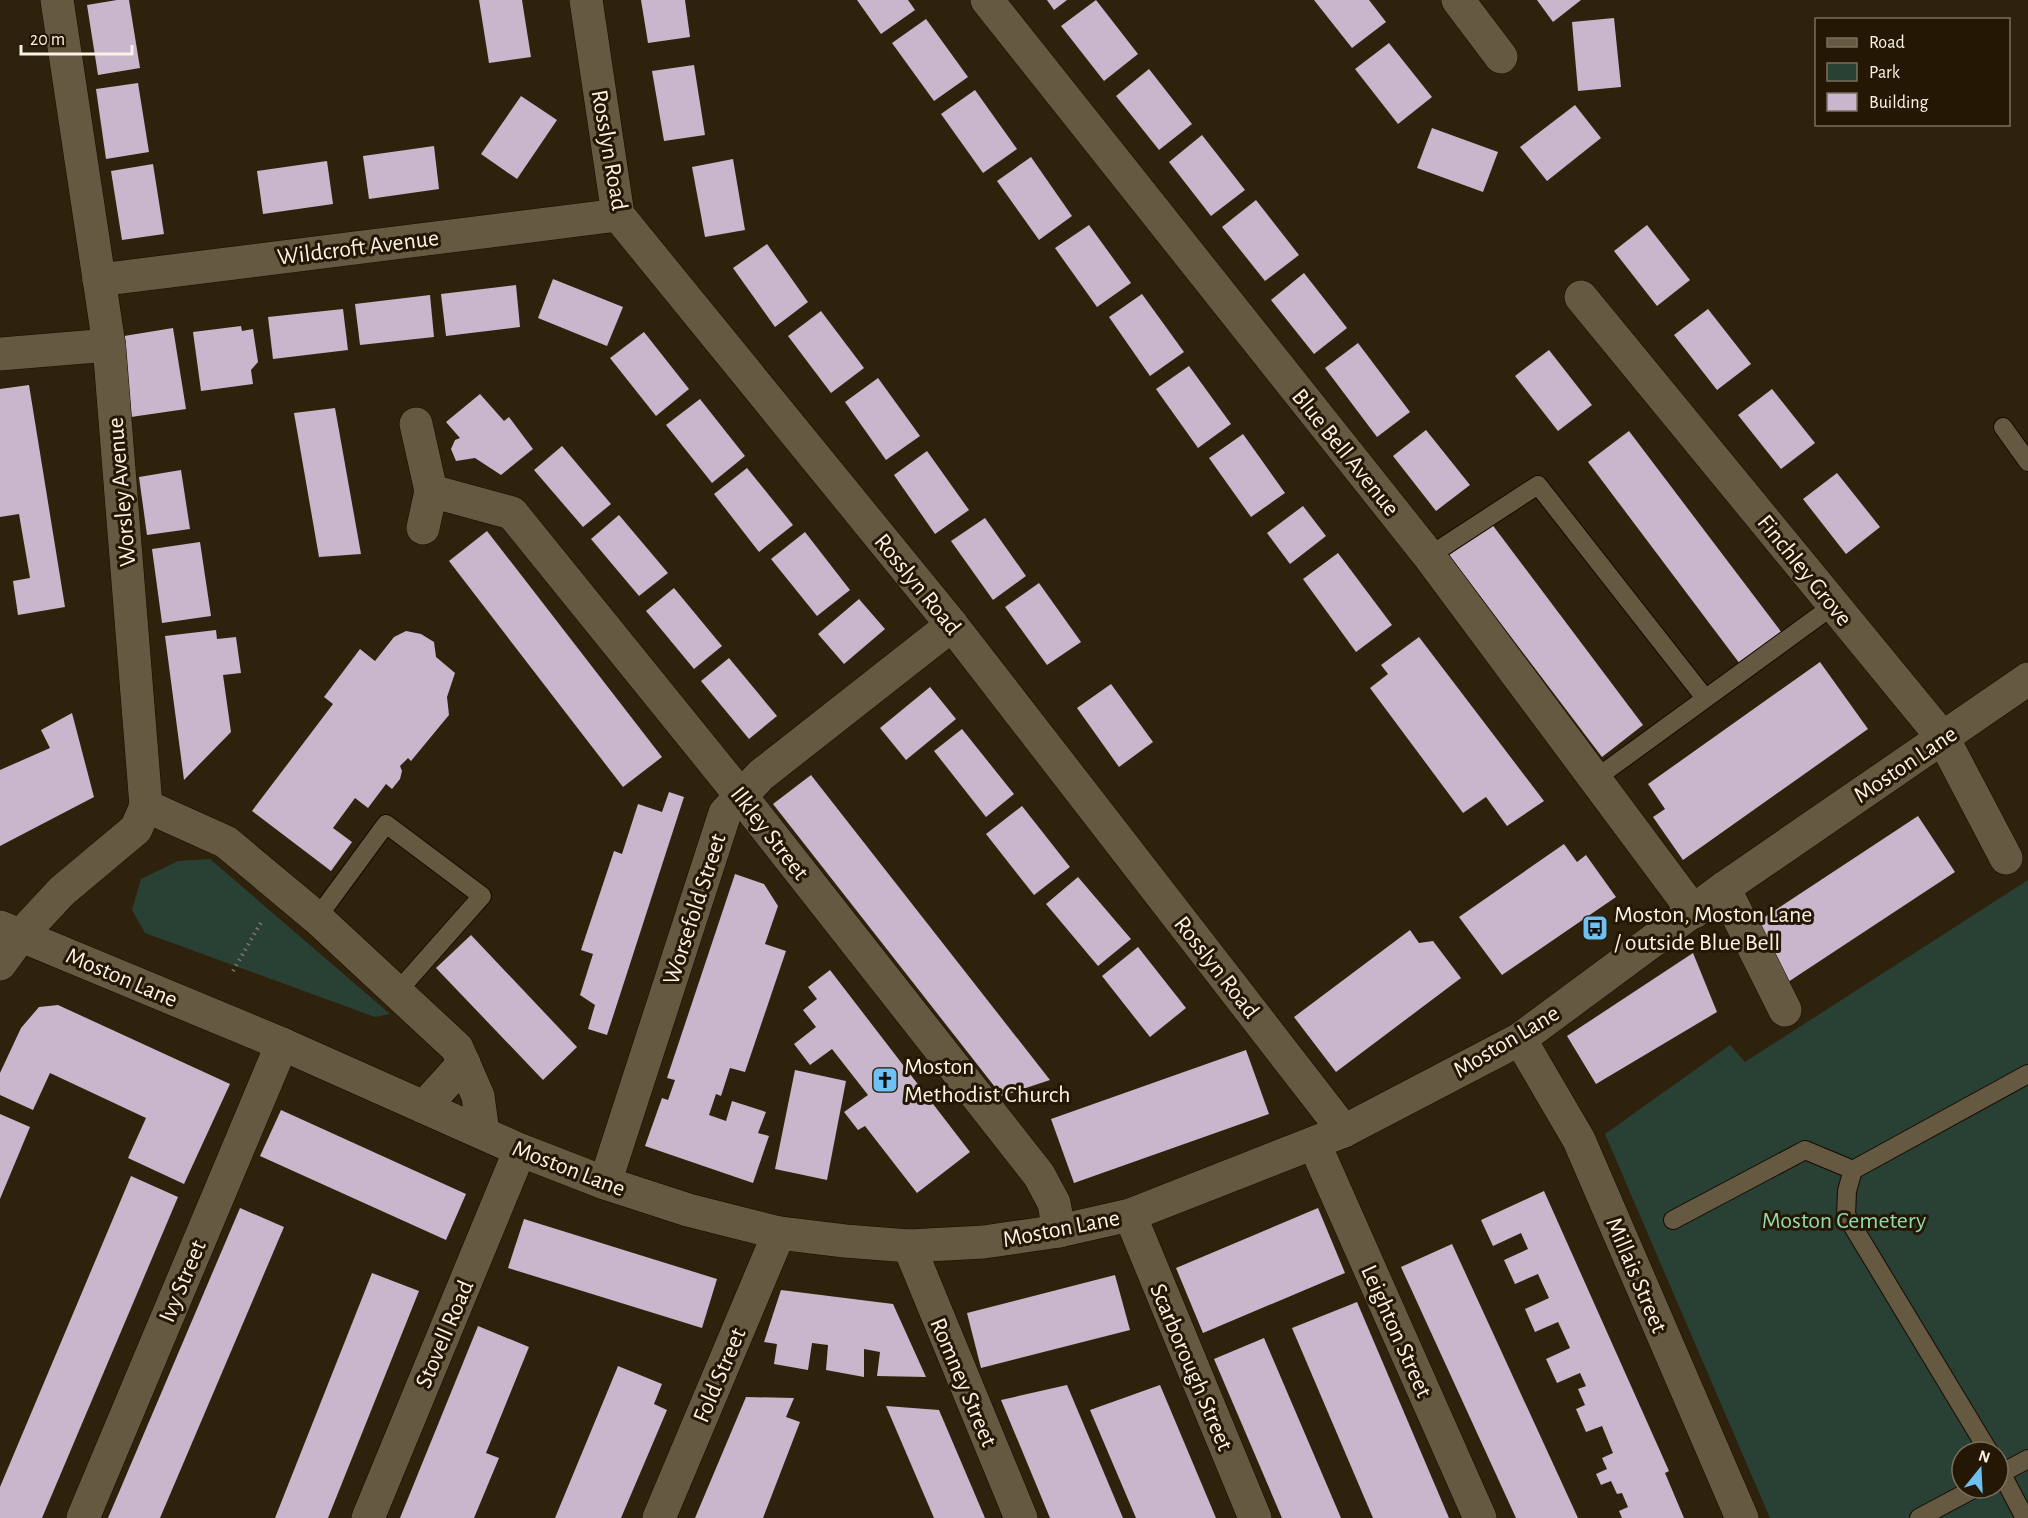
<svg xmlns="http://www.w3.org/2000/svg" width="2028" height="1518" font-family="'Alegreya Sans',sans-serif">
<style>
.green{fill:#294134;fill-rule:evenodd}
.building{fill:#c8b6cd}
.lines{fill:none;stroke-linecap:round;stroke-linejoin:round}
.lane-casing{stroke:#160b00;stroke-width:20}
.street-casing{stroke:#160b00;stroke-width:34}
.secondary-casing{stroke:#160b00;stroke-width:34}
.path{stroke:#807664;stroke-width:4;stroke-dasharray:1.5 4.5;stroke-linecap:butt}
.lane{stroke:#665942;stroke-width:18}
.street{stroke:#665942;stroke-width:33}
.secondary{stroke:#665942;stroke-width:33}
.labels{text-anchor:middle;stroke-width:6;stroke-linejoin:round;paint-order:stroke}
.street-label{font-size:24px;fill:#faf2e5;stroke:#241804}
.poi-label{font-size:24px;fill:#faf2e5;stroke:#241804;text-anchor:start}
.park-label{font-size:24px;fill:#91dab1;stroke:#241804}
</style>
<rect width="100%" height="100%" fill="#2e220c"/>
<g class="green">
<polygon points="210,859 390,1014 375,1017 145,933 132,910 141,879 178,861"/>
<path d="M2028,880V1518H1770L1605,1134L1730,1045L1745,1062ZM1962,1452H1998V1488H1962Z"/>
</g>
<g class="building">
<polygon points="117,0 129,0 140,68 98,75 87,5"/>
<polygon points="479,0 522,0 531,57 489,63"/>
<polygon points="641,0 685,0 690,37 648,43"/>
<polygon points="857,0 908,0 915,10 881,34"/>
<polygon points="1047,0 1067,0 1054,10"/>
<polygon points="1096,0 1138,54 1104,81 1061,26"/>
<polygon points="1314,0 1369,0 1386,22 1352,48"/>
<polygon points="1537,0 1581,0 1553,22"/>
<polygon points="1614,18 1621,87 1578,91 1572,22"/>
<polygon points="926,19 968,77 934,101 892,43"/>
<polygon points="1389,43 1432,97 1398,124 1355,69"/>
<polygon points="694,65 705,135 664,141 652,71"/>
<polygon points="1149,69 1192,124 1159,150 1116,96"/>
<polygon points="138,83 149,152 106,159 96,89"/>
<polygon points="975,90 1017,149 983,173 941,114"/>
<polygon points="521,96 557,120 517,179 481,154"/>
<polygon points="1575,105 1601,138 1547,181 1520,147"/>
<polygon points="1432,128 1498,152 1483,192 1417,168"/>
<polygon points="1202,135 1245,190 1211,216 1169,162"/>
<polygon points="434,146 439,189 369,199 363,156"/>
<polygon points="1031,157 1072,216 1039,240 997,181"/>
<polygon points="733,159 745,230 705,237 692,167"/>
<polygon points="327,161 333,204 263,214 257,171"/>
<polygon points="153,164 164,234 122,240 111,171"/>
<polygon points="1256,200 1299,255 1265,281 1222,227"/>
<polygon points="1089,225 1131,283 1097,307 1055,248"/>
<polygon points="1647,225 1690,280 1657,306 1614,251"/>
<polygon points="767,244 808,302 775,327 733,268"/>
<polygon points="1304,273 1347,328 1314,354 1271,300"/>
<polygon points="553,279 623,307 607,346 538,318"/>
<polygon points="516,285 520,327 446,336 441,294"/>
<polygon points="1142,294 1184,352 1150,376 1109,317"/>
<polygon points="430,295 434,337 360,345 355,304"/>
<polygon points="343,309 348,350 273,359 268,317"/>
<polygon points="1708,309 1751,364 1717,390 1674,335"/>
<polygon points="821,311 864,368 831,393 788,336"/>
<polygon points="241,326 242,331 253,329 258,362 251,370 253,384 201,391 193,332"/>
<polygon points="173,328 186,409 131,417 118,337"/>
<polygon points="644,332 689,389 656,416 610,358"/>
<polygon points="1358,343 1410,412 1377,437 1325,368"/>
<polygon points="1549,350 1592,405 1558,431 1515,376"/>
<polygon points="1189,366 1231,424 1198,448 1156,389"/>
<polygon points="878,378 920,436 886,460 845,402"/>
<polygon points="29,385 65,607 18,615 13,581 30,578 19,514 0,517 0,389"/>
<polygon points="1772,389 1815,443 1781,469 1738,415"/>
<polygon points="480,394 504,421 509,417 533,449 501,475 475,458 456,461 451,449 455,440 460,438 446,422"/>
<polygon points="700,399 745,456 712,483 666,425"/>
<polygon points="335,408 361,554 319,557 294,413"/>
<polygon points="1426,430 1470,485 1436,511 1393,456"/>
<polygon points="1629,431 1782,633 1740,664 1588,462"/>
<polygon points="1243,434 1285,493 1251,517 1209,458"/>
<polygon points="562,446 611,504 583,527 534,470"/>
<polygon points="927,451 969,510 935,534 894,475"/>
<polygon points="747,468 793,525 759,552 714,494"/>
<polygon points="181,470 190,529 147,535 139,477"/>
<polygon points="1837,473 1880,527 1846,554 1803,499"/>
<polygon points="1303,506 1326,536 1290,564 1267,533"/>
<polygon points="619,515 668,573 639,596 591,539"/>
<polygon points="985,518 1026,576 993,600 951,541"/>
<polygon points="1491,523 1643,725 1602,757 1449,555"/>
<polygon points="487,531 662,757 623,787 449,561"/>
<polygon points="805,532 850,590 817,616 771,559"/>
<polygon points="200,542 211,616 162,623 152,549"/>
<polygon points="1338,553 1392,625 1356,652 1303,579"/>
<polygon points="1039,583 1081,642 1047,665 1005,607"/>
<polygon points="674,588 722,646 694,669 646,611"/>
<polygon points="859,599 885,629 844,664 818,634"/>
<polygon points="216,630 217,639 236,637 241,673 223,675 231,732 184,780 165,636"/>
<polygon points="406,631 421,634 434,642 436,657 455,673 447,697 449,715 411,761 408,758 400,766 402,771 400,779 392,789 386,784 368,808 355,798 333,828 352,842 331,871 252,811 333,704 324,697 360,649 375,661 394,637"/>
<polygon points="1419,637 1544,801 1507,826 1486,797 1463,813 1370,688 1388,674 1381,665"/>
<polygon points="729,658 777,716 749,739 701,681"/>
<polygon points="1820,662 1868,729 1683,860 1653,817 1665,809 1648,784"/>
<polygon points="1111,684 1153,742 1119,767 1077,708"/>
<polygon points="930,687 956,719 906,760 880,728"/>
<polygon points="72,713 94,797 0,846 0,770 50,748 41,730"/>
<polygon points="962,729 1014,794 986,817 934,751"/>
<polygon points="811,775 1050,1080 1002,1096 773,804"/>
<polygon points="669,792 684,797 607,1035 588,1029 595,1005 580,995 593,954 581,950 614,851 622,854 638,804 662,812"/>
<polygon points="1022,806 1070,867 1034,895 986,834"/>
<polygon points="1918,816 1955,872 1788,982 1751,926"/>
<polygon points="1564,844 1577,862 1586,855 1616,897 1502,975 1459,917"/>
<polygon points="735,874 764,884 778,906 765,944 786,951 745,1072 730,1068 721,1096 716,1094 709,1115 726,1121 732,1101 766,1112 758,1133 769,1136 753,1183 645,1146 662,1098 668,1100 675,1080 667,1078"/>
<polygon points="1078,877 1131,939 1098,966 1046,904"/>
<polygon points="1410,930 1419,943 1433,941 1461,978 1336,1072 1294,1017"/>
<polygon points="471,935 577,1047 543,1080 436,968"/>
<polygon points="1138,947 1186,1008 1150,1037 1102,976"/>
<polygon points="1693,953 1717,1012 1596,1084 1567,1036"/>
<polygon points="830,970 970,1152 917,1193 865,1126 858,1130 844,1112 868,1095 832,1049 810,1065 794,1044 816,1027 803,1010 817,999 808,987"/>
<polygon points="58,1005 230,1084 184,1184 128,1158 146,1118 50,1073 33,1110 0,1095 0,1073 21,1028 39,1007"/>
<polygon points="1246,1050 1269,1114 1074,1183 1051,1119"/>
<polygon points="795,1070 846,1081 827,1180 775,1169"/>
<polygon points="281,1110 466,1194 446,1240 260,1156"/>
<polygon points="0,1114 30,1127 0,1199"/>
<polygon points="131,1176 178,1197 42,1518 0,1518 0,1487"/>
<polygon points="1544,1191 1669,1471 1665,1473 1684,1518 1622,1518 1619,1511 1628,1507 1622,1493 1617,1494 1611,1481 1601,1485 1596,1474 1607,1469 1602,1458 1613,1453 1602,1426 1586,1432 1576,1409 1585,1405 1578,1389 1586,1386 1580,1373 1557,1383 1546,1359 1570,1348 1558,1322 1535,1332 1525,1309 1549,1298 1542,1283 1538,1274 1515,1284 1504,1260 1528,1249 1521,1233 1493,1246 1481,1220"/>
<polygon points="240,1208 284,1227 160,1518 108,1518"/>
<polygon points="1318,1208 1345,1273 1203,1333 1176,1268"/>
<polygon points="524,1219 717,1279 702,1328 508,1268"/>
<polygon points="1452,1244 1578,1518 1516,1518 1401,1267"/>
<polygon points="372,1273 419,1291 328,1518 275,1518"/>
<polygon points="1115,1275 1130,1330 981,1368 967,1313"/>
<polygon points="781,1290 893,1304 926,1377 877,1376 880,1352 864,1349 864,1377 826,1370 828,1345 812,1343 808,1370 774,1364 777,1344 764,1342"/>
<polygon points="1357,1302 1449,1518 1373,1518 1292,1328"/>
<polygon points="478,1326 529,1347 486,1453 499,1458 474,1518 400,1518"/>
<polygon points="1264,1338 1341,1518 1282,1518 1214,1359"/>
<polygon points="618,1366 662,1384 654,1404 667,1410 621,1518 555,1518"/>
<polygon points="1067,1385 1123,1518 1050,1518 1001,1400"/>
<polygon points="1160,1385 1216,1518 1136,1518 1090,1410"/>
<polygon points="746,1397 794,1398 786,1417 800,1422 763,1518 695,1518"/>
<polygon points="886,1406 939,1410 985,1518 934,1518"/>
</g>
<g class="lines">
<g class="lane-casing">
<g id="lane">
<polyline points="2003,427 2028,462"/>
<polyline points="1429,556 1538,485 1705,698"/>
<polyline points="1595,779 1834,605"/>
<polyline points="317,918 386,824 482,896 398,991"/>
<polyline points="1673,1220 1805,1150 1853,1170"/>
<polyline points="1989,1452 1846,1215 1847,1191 1853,1170 2028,1074"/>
<polyline points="1998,1467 2025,1518"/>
<polyline points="1998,1475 2028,1459"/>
<polyline points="1919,1518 1975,1488"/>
</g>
</g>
<g class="street-casing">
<g id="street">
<polyline points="586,0 618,215 952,625 1344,1131"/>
<polyline points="987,0 1429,556 1694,912"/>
<polyline points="1458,0 1501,57"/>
<polyline points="99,280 618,215"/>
<polyline points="1581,297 1943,738 2006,858"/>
<polyline points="0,354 109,345"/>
<polyline points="416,424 431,491 423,528"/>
<polyline points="431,491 512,513 741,796 1039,1175 1054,1203 1059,1231"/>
<polyline points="146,806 226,842 317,918 457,1048 478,1096 483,1133"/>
<polyline points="1724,888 1785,1010"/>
<polyline points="21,935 62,891 136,829 146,806 109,345 57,0"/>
<polyline points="1520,1039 1579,1140 1742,1518"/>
<polyline points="424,1107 464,1063"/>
<polyline points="1314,1143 1480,1518"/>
<polyline points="605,1183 725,813 761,775 952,625"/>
<polyline points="1130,1215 1255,1518"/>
<polyline points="909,1246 1021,1518"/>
<polyline points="83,1518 282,1044"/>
<polyline points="368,1518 520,1150"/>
<polyline points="659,1518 779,1233"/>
</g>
</g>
<g class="secondary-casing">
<g id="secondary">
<polyline points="0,927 282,1044 520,1150 605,1183 688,1210 779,1233 845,1241 909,1246 984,1242 1059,1231 1130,1215 1344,1131 1520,1039 1724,888 2028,679"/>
<polyline points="0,964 21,935"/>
</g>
</g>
<polyline class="path" points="233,971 263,919"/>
<use href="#lane" class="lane"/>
<use href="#street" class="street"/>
<use href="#secondary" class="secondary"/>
</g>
<defs>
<g id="bus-square" transform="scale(1.35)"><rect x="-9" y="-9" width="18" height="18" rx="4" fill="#6dc2f3" stroke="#241804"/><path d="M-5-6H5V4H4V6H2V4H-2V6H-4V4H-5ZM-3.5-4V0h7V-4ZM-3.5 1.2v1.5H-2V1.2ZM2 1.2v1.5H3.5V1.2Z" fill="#111"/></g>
<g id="church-square" transform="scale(1.35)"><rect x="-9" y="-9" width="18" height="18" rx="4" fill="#6dc2f3" stroke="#241804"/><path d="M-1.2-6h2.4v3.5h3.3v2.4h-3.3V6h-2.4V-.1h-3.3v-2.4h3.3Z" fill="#111"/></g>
</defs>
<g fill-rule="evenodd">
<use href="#bus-square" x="1595" y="928"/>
<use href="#church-square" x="885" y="1080"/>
</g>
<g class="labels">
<g class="street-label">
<text transform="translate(610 150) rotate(80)" y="8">Rosslyn Road</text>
<text transform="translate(358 247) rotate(-7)" y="8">Wildcroft Avenue</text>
<text transform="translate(1346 452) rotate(51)" y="8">Blue Bell Avenue</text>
<text transform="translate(121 492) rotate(-95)" y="8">Worsley Avenue</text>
<text transform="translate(1805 570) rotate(51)" y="8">Finchley Grove</text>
<text transform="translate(918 584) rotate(51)" y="8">Rosslyn Road</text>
<text transform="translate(1905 764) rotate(-34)" y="8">Moston Lane</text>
<text transform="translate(770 833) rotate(52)" y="8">Ilkley Street</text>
<text transform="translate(694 909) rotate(-72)" y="8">Worsefold Street</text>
<text transform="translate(1217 967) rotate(52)" y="8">Rosslyn Road</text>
<text transform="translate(122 977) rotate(23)" y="8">Moston Lane</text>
<text transform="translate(1506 1041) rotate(-31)" y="8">Moston Lane</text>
<text transform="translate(569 1168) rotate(21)" y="8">Moston Lane</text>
<text transform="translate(1061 1228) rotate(-11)" y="8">Moston Lane</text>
<text transform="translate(1637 1275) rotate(67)" y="8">Millais Street</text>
<text transform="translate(182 1281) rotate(-67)" y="8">Ivy Street</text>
<text transform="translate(1397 1331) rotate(66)" y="8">Leighton Street</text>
<text transform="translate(444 1334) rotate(-67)" y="8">Stovell Road</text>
<text transform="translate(1192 1367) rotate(67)" y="8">Scarborough Street</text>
<text transform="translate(719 1375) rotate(-67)" y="8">Fold Street</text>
<text transform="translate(964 1382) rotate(67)" y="8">Romney Street</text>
</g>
<g class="poi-label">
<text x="1614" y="922">Moston, Moston Lane<tspan x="1614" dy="28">/ outside Blue Bell</tspan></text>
<text x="904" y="1074">Moston<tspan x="904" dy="28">Methodist Church</tspan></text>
</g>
<g class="park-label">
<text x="1844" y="1228">Moston Cemetery</text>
</g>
</g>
<rect x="1815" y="18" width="195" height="108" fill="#241804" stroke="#7a6f5e" stroke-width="1.5"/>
<rect x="1827" y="38" width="30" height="9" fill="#665942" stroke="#7a6f5e" stroke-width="1.5"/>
<text x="1869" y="48" font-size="18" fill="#faf2e5">Road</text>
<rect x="1827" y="63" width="30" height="18" fill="#294134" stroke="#7a6f5e" stroke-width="1.5"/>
<text x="1869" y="78" font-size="18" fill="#faf2e5">Park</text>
<rect x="1827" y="93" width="30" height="18" fill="#c8b6cd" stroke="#7a6f5e" stroke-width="1.5"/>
<text x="1869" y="108" font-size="18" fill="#faf2e5">Building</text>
<g transform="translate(1980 1470) rotate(18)"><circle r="28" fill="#241804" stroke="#7a6f5e" stroke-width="1.5"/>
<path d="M0-4.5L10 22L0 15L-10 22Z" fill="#6dc2f3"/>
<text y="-9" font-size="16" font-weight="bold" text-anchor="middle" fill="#faf2e5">N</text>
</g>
<path d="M21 45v9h111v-9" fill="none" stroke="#faf2e5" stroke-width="3"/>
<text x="30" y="45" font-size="18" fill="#faf2e5" stroke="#241804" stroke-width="4.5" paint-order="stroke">20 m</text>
</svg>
